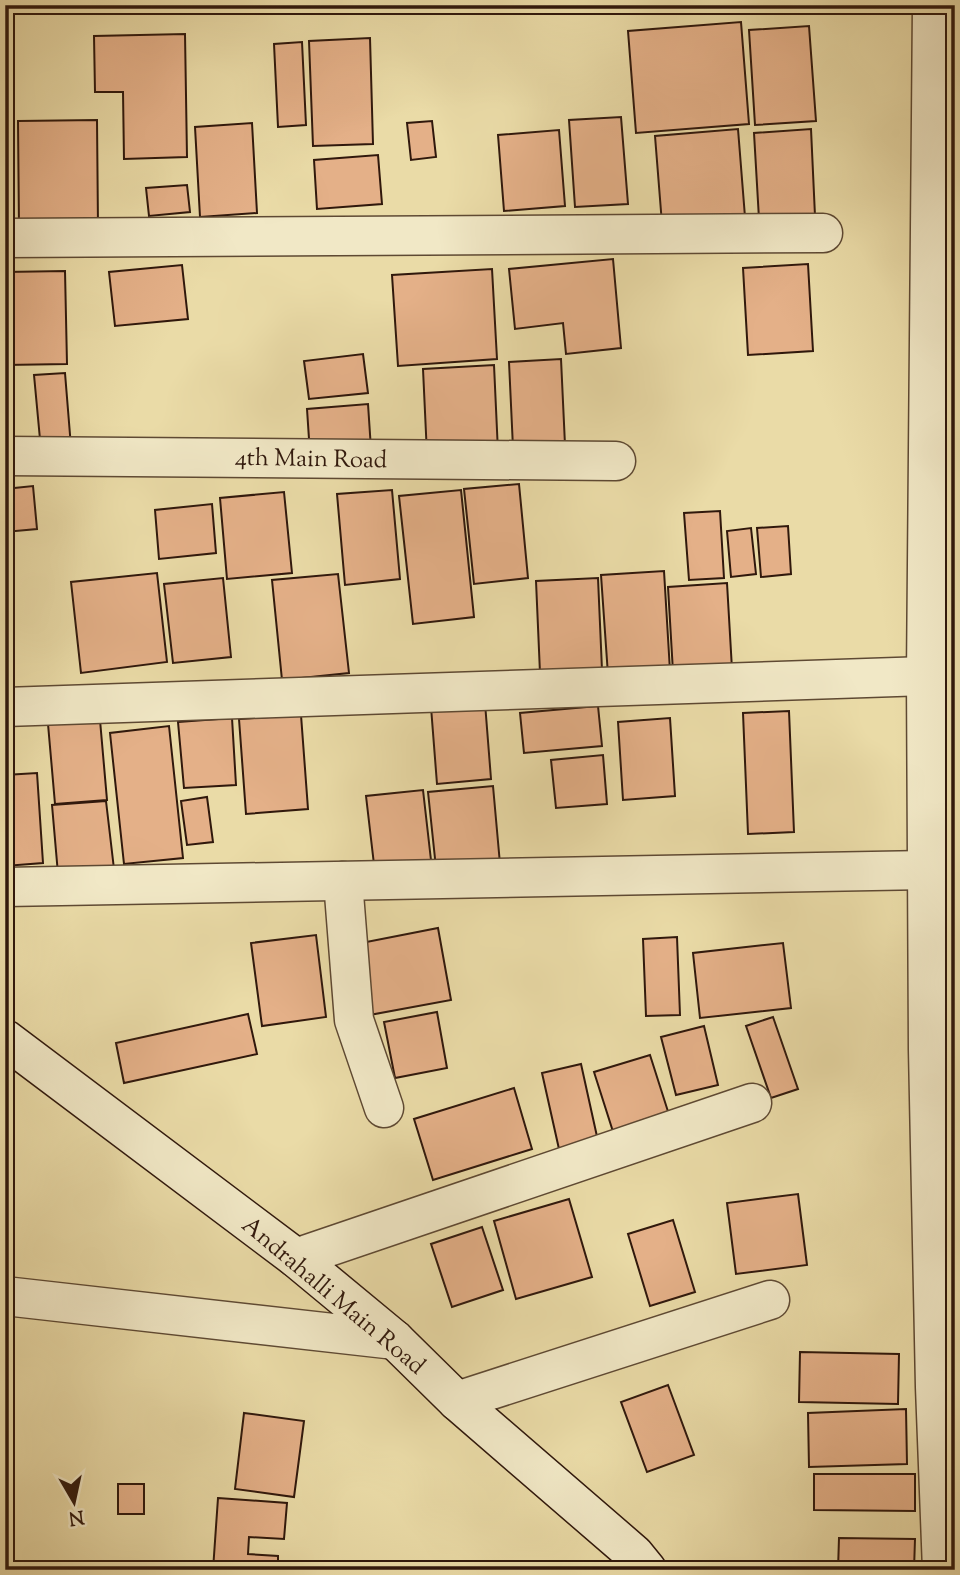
<svg xmlns="http://www.w3.org/2000/svg" width="960" height="1575" font-family="'Sorts Mill Goudy',serif">
<style>
.building{fill:#e4b088;stroke:#30180c;stroke-width:2}
.lines{fill:none;stroke-linecap:round;stroke-linejoin:round}
.minor-casing{stroke:#5e4933;stroke-width:41}
.secondary-casing{stroke:#30180c;stroke-width:41}
.minor{stroke:#f1e8c6;stroke-width:38}
.secondary{stroke:#f1e8c6;stroke-width:38}
.labels{text-anchor:middle;stroke-width:5;stroke-linejoin:round;paint-order:stroke}
.street-label{font-size:24px;fill:#30180c;stroke:#f1e8c6}
</style>
<rect width="100%" height="100%" fill="#eadba7"/>
<filter id="stains"><feTurbulence type="fractalNoise" baseFrequency=".00286" numOctaves="4"/><feColorMatrix values="0 0 0 0 .2 0 0 0 0 .09 0 0 0 0 .02 0 0 0 .5 -.17"/></filter>
<radialGradient id="worn" r=".72"><stop offset=".6" stop-color="#630" stop-opacity="0"/><stop offset="1" stop-color="#630" stop-opacity=".3"/></radialGradient>
<g class="building">
<polygon points="741,22 749,124 636,133 628,31"/>
<polygon points="809,26 816,121 755,125 749,30"/>
<polygon points="185,34 187,157 124,159 123,92 95,92 94,36"/>
<polygon points="370,38 373,144 313,146 309,41"/>
<polygon points="302,42 306,125 278,127 274,44"/>
<polygon points="621,117 628,204 575,207 569,120"/>
<polygon points="97,120 98,226 19,228 18,121"/>
<polygon points="432,121 436,157 411,160 407,123"/>
<polygon points="252,123 257,213 200,217 195,127"/>
<polygon points="5,128 7,128 12,216 5,217"/>
<polygon points="738,129 745,217 662,224 655,136"/>
<polygon points="811,129 815,216 759,219 754,133"/>
<polygon points="559,130 565,206 504,211 498,135"/>
<polygon points="378,155 382,204 317,209 314,160"/>
<polygon points="187,185 190,212 149,216 146,188"/>
<polygon points="613,259 621,348 566,354 563,323 515,329 509,269"/>
<polygon points="808,264 813,351 748,355 743,268"/>
<polygon points="182,265 188,319 115,326 109,272"/>
<polygon points="492,269 497,359 398,366 392,275"/>
<polygon points="65,271 67,364 5,365 5,272"/>
<polygon points="363,354 368,393 309,399 304,361"/>
<polygon points="561,359 565,445 513,448 509,362"/>
<polygon points="494,365 498,452 427,455 423,369"/>
<polygon points="65,373 71,447 41,450 34,375"/>
<polygon points="368,404 371,449 310,454 307,409"/>
<polygon points="519,484 528,578 474,584 464,489"/>
<polygon points="33,486 37,529 5,532 5,489"/>
<polygon points="392,490 400,579 345,585 337,494"/>
<polygon points="461,490 474,617 413,624 399,496"/>
<polygon points="284,492 292,573 227,579 220,498"/>
<polygon points="212,504 216,553 159,559 155,510"/>
<polygon points="720,511 724,578 689,580 684,513"/>
<polygon points="788,526 791,574 761,577 757,528"/>
<polygon points="751,528 756,574 731,577 727,531"/>
<polygon points="664,571 670,671 608,675 601,575"/>
<polygon points="157,573 167,662 81,673 71,582"/>
<polygon points="338,574 349,673 282,680 272,580"/>
<polygon points="223,578 231,657 173,663 164,584"/>
<polygon points="598,578 602,670 540,673 536,581"/>
<polygon points="727,583 732,669 673,672 668,587"/>
<polygon points="485,703 491,779 437,784 431,707"/>
<polygon points="598,706 602,746 524,753 520,713"/>
<polygon points="789,711 794,832 748,834 743,713"/>
<polygon points="301,715 308,809 246,814 239,719"/>
<polygon points="232,718 236,785 184,788 178,722"/>
<polygon points="670,718 675,796 623,800 618,722"/>
<polygon points="100,720 107,800 55,804 48,724"/>
<polygon points="169,726 183,858 124,864 110,733"/>
<polygon points="603,755 607,804 556,808 551,760"/>
<polygon points="37,773 43,863 5,866 5,775"/>
<polygon points="493,786 500,864 436,868 428,792"/>
<polygon points="423,790 432,869 375,873 366,796"/>
<polygon points="207,797 213,842 187,845 181,801"/>
<polygon points="106,801 114,869 58,874 52,805"/>
<polygon points="438,928 451,1000 364,1016 351,945"/>
<polygon points="316,935 326,1017 262,1026 251,943"/>
<polygon points="677,937 680,1015 646,1016 643,939"/>
<polygon points="783,943 791,1008 700,1018 693,953"/>
<polygon points="437,1012 447,1068 395,1078 384,1022"/>
<polygon points="248,1014 257,1054 124,1083 116,1043"/>
<polygon points="773,1017 798,1089 771,1098 746,1026"/>
<polygon points="704,1026 718,1085 676,1095 661,1037"/>
<polygon points="650,1055 672,1124 616,1141 594,1072"/>
<polygon points="581,1064 598,1141 559,1149 542,1073"/>
<polygon points="514,1088 532,1149 433,1180 414,1119"/>
<polygon points="798,1194 807,1265 736,1274 727,1203"/>
<polygon points="569,1199 592,1277 516,1299 494,1221"/>
<polygon points="673,1220 695,1292 650,1306 628,1234"/>
<polygon points="482,1227 503,1290 452,1307 431,1244"/>
<polygon points="800,1352 899,1354 898,1404 799,1402"/>
<polygon points="668,1385 694,1455 647,1472 621,1402"/>
<polygon points="906,1409 907,1464 809,1467 808,1413"/>
<polygon points="244,1413 304,1421 294,1497 235,1489"/>
<polygon points="814,1474 915,1474 915,1511 814,1510"/>
<rect x="118" y="1484" width="26" height="30"/>
<polygon points="218,1498 287,1503 284,1539 249,1537 248,1554 278,1556 278,1570 213,1570"/>
<polygon points="839,1538 915,1539 914,1570 838,1570"/>
<polygon points="773,1565 813,1566 813,1570 773,1570"/>
</g>
<g class="lines">
<g class="minor-casing">
<g id="minor">
<polyline points="932,5 926,676 928,1050 935,1387 942,1570"/>
<polyline points="5,238 823,233"/>
<polyline points="5,456 616,461"/>
<polyline points="5,707 926,676 955,679"/>
<polyline points="343,881 354,1020 384,1108"/>
<polyline points="5,887 927,870"/>
<polyline points="296,1258 752,1103"/>
<polyline points="5,1296 395,1340"/>
<polyline points="457,1401 770,1300"/>
</g>
</g>
<g class="secondary-casing">
<polyline id="secondary" points="5,1039 296,1258 395,1340 457,1401 634,1554 647,1570"/>
</g>
<use href="#minor" class="minor"/>
<use href="#secondary" class="secondary"/>
</g>
<g class="labels">
<g class="street-label">
<text transform="translate(311 458) rotate(1)" y="8">4th Main Road</text>
<text transform="translate(334 1295) rotate(40)" y="8">Andrahalli Main Road</text>
</g>
</g>
<rect width="960" height="1575" fill="none" stroke="#eadba7" stroke-width="28"/>
<rect x="7" y="7" width="946" height="1561" fill="none" stroke="#30180c" stroke-width="3.5"/>
<rect x="14" y="14" width="932" height="1547" fill="none" stroke="#30180c" stroke-width="2"/>
<g transform="translate(74 1502) rotate(171)" stroke="#f1e8c6" stroke-width="5" paint-order="stroke">
<path d="M0-5L12 26L0 18L-12 26Z" fill="#30180c"/>
<text y="-10" font-size="19" font-weight="bold" text-anchor="middle" fill="#30180c">N</text>
</g>
<rect width="100%" height="100%" filter="url(#stains)"/>
<rect width="100%" height="100%" fill="url(#worn)"/>
</svg>
